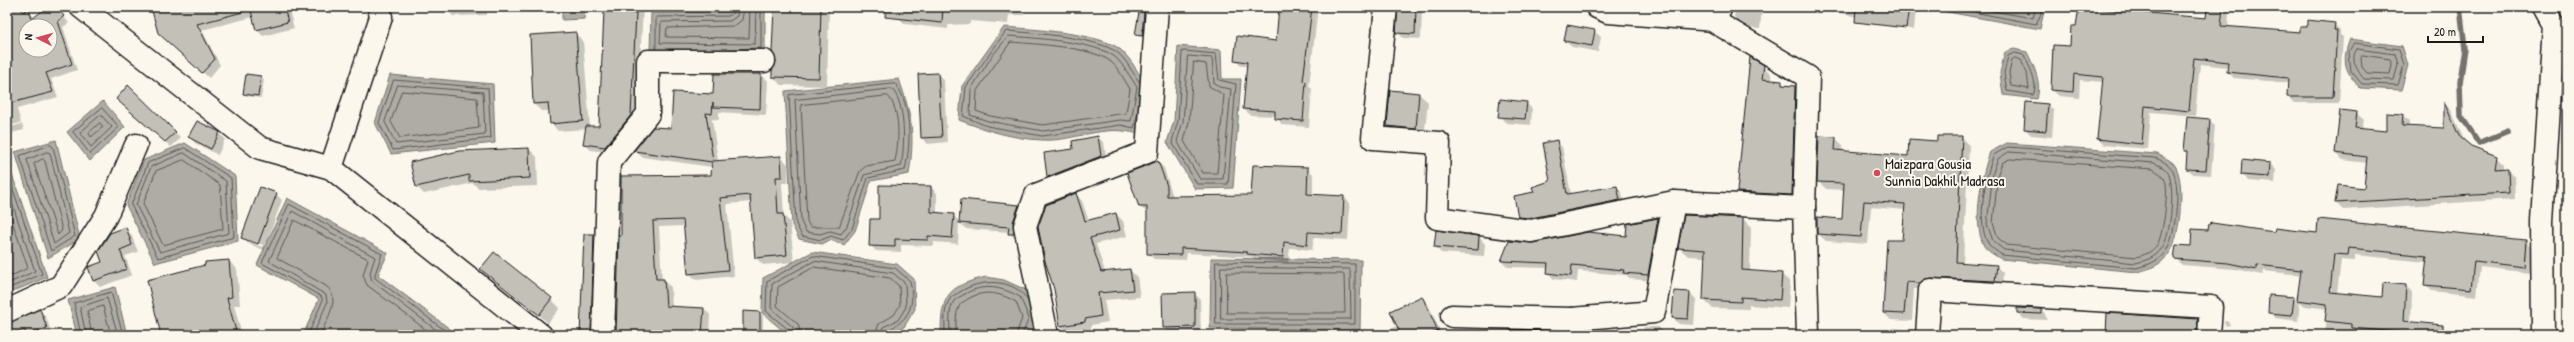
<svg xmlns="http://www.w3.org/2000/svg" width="2574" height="342" font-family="'Patrick Hand',sans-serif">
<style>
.water{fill:#afaca5;stroke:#74726e}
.shadow{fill:#0003;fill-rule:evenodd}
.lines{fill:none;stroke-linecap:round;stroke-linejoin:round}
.shore{stroke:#575653;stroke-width:1}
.stream{stroke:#74726e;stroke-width:5.5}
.building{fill:#c3c0b8;stroke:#1c1c1c;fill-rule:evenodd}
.street-casing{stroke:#1c1c1c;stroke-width:25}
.street{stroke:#fbf7ec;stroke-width:22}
.poi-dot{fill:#d1495b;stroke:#fbf7ec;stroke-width:1.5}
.labels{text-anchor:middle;stroke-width:4;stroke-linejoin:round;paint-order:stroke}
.poi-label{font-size:15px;fill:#1c1c1c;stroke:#fbf7ec;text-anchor:start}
</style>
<rect width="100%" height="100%" fill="#fbf7ec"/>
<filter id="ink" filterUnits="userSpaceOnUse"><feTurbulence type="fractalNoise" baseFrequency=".025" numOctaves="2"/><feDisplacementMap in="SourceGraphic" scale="8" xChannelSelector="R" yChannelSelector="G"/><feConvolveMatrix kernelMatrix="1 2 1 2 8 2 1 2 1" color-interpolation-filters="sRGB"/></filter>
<g filter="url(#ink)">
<g class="water">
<polygon points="562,7 585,7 584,19 562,20"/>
<polygon points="729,7 765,7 765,53 650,53 651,13 729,12"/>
<polygon points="1943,7 2045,7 2040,29 1942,11"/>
<path d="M1004,27C1030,29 1102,33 1121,50C1131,59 1139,74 1146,85L1138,134C1103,123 1075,142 1042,140C1014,139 985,130 959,120L962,86Z"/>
<path d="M2350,39L2402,46L2408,65L2401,90L2360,88C2345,71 2341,62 2350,39Z"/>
<polygon points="1178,46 1221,50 1222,79 1241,79 1233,188 1195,189 1167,142 1174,121"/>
<path d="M2014,49L2027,52C2034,67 2042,82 2037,99L2003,95L2000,73L2005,52Z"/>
<polygon points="390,75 493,84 495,143 391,154 375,123"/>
<path d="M899,79C912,116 915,136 909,174L871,181L855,231L844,245L830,240L822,244L799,239L792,225L785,91Z"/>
<polygon points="103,101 125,127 90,161 67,132"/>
<polygon points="56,140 80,239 48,258 15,152"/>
<polygon points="185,143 235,176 238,241 155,263 126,205 144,160"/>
<path d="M2007,143L2157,154C2162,157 2169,159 2173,163C2187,177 2180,237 2170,252C2162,265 2150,269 2137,272L2001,259C1996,256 1987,251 1984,246C1972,223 1981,176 1990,152Z"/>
<polygon points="7,160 47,277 7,294"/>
<polygon points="287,198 388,253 378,275 458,335 303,335 319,299 257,265"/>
<polygon points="812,252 897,264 914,279 915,309 904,327 886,335 787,334 762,313 763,278"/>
<polygon points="1211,258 1361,260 1360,330 1210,328"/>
<path d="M986,277L1004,280L1026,290L1039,319L1031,335H941C941,296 947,286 986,277Z"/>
<polygon points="115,287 127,335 77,335 68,300"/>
</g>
<g class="shadow">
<path d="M7,7H24L35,18L48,7H56L69,23L63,27L77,70L51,79L58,97L17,109L21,123L7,126ZM26,26H50V50H26Z"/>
<polygon points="152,7 288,7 294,28 263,36 257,30 253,17 202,30 220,65 209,78 164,37"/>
<polygon points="412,7 487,7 487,15 453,16 447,10 416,11"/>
<polygon points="605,7 643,7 637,122 612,153 591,150 584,144 587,129 558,131 551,123 550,111 541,111 534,104 575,33 583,41 590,127 600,127"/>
<polygon points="774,7 826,7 829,10 827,86 781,85 773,77 778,61"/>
<polygon points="900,7 1024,7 1024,15 1009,15 1008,24 970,21 970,24 948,25 948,29 905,24 899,18"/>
<polygon points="1107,7 1143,7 1142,13 1147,16 1145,38 1136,34 1139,13 1109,9"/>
<polygon points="1280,7 1318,7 1309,86 1312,89 1309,127 1282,125 1276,116 1250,115 1244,109 1247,66 1241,66 1235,60 1277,42"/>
<polygon points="1399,7 1422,7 1421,39 1403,38 1397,32"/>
<polygon points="1736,7 1762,7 1760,29 1750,28 1737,21 1734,17"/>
<polygon points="1814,7 1916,7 1914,30"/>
<polygon points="2080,7 2136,7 2136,13 2207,19 2208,7 2225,7 2229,11 2228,28 2301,33 2307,28 2334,24 2340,30 2340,35 2343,37 2339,103 2294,103 2288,97 2289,83 2234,78 2228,72 2228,67 2200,64 2195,116 2151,112 2148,149 2104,145 2098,139 2104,82 2080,80 2079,98 2059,96 2052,90 2071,47 2077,27"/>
<polygon points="1594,31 1601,37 1598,52 1572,47 1565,41"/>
<polygon points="1763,66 1771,74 1771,81 1795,87 1803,95 1800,203 1746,200 1738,192"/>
<polygon points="761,74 768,81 766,115 719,112 719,120 712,119 718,161 781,157 788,164 788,183 782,183 784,216 790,222 794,262 763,265 756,258 752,202 727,204 734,276 696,280 689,273 684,226 659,227 662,280 671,287 672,307 703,308 710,315 709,335 617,335 622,237 712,176 712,167 642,157 635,151 672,129 714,95"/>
<polygon points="938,74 944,80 947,142 928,144 922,138"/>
<polygon points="261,77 264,80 261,98 247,96 244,93"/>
<polygon points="128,87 181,138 171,147 122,104"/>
<polygon points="1391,91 1419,94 1428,102 1424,137 1396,135 1388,126"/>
<polygon points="1526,103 1532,109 1531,125 1506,123 1499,116"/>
<polygon points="2445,104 2451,110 2465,142 2471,147 2496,157 2503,164 2503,170 2507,169 2514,176 2515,199 2343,210 2336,203 2365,189 2367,163 2343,160 2336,153 2356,113 2364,120 2362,130 2387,132 2402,115 2409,122 2409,127 2444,129"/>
<polygon points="2048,105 2054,111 2052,137 2031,135 2025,129"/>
<polygon points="2209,120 2215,125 2211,175 2192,174 2187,168 2188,154 2185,150"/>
<polygon points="22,124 24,130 7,134 7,128"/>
<polygon points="219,133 225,139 218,155 195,143 189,137"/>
<polygon points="1098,137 1104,143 1107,162 1054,183 1048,177 1045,154 1074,149"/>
<polygon points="1938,137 1962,137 1969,145 1963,263 1996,266 2003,273 2002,288 1914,289 1912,321 1891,320 1884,313 1903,241 1905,210 1871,207 1868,244 1826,241 1818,234 1842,220 1845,190 1826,189 1818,181 1835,138 1843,145 1842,151 1909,157 1938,142"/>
<polygon points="1556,142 1562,147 1571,194 1617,187 1622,193 1625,206 1525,222 1519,216 1535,193 1552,181"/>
<polygon points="529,149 537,157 538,186 478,188 473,183 424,194 417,187"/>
<polygon points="1158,162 1164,168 1173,197 1252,196 1307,168 1313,174 1313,195 1344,197 1350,203 1348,240 1314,238 1312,250 1290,248 1288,263 1254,259 1252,257 1187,253 1186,260 1154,259 1148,253 1148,213 1140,207"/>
<polygon points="2270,164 2276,170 2275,183 2248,181 2242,175"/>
<polygon points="880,186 931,187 937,193 937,214 953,215 960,222 962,200 1019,206 1025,212 1020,240 1015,239 1009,232 966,229 959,222 958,244 934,242 934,246 901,245 901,252 876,251 870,245 880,220"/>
<path d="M276,194L282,200L264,250L249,244L243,238ZM249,240L263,245L262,247L249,242Z"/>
<polygon points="1076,194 1082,201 1089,221 1116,214 1123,221 1127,236 1096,244 1105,272 1130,270 1137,277 1140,297 1104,300 1108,322 1091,325 1091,329 1068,333 1061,326"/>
<polygon points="1658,219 1664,225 1654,281 1631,279 1626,275 1578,271 1577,282 1554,279 1548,273 1548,268 1508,267 1502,261 1510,242 1533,244 1627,237 1628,225"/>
<polygon points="1743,219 1751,227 1750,272 1781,274 1790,282 1788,308 1749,305 1749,309 1712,308 1704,300 1705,257 1688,256 1679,248"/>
<polygon points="125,228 131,234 138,252 125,256 132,275 100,287 94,281 89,268 104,263"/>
<polygon points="2275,233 2525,241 2532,248 2531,273 2480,267 2477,296 2432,291 2425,285 2427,262 2355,255 2355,261 2341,260 2337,294 2383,298 2406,286 2412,292 2411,322 2431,335 2325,335 2328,309 2305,306 2300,302 2298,321 2275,318 2269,312 2294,298 2298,302 2301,275 2264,271 2263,275 2235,269 2182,265 2175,258 2192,247"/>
<polygon points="594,235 602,244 599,335 581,335"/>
<polygon points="1479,237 1485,244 1484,256 1441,253 1435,247"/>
<polygon points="229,261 237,269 240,305 234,305 242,335 162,335"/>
<polygon points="482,269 551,299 560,308 548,323"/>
<polygon points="2567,291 2567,335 2566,335"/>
<polygon points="1194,293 1200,299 1201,335 1212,335 1167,335 1167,331 1164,327"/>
<polygon points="1690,293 1696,299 1694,325 1679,324 1673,318"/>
<polygon points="1422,297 1428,304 1442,335 1374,335 1398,326"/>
<polygon points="40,310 46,317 52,334 7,335 7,324"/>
<polygon points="2042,310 2048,320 2024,319 2018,313"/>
<polygon points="760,313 763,316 763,335 746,335 744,333"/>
<polygon points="2197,320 2204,326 2203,335 2107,335"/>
<polygon points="2224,321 2227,321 2230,325 2226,326"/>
<polygon points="1644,327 1659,327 1665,335 1643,335"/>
<polygon points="1892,328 1914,330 1920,335 1891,335"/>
<polygon points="1609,331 1612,335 1582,335 1583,332"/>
</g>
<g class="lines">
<g class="shore">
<polyline points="738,7 737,16 730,21 661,22 660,43 755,44 756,7"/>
<polyline points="744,7 742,20 734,26 667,28 666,37 749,38 750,7"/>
<polyline points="1947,7 2036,24 2041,14 2041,7"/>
<polyline points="1969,7 2033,18 2036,7"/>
<path d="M1009,36C1034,38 1097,42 1115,57C1123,64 1131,78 1137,87L1131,121L1120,120L1043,131L988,121L970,115L971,89L992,56Z"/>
<path d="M1011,42C1036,44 1091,47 1110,61C1118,67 1125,81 1130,89L1126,113L1043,125L990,116L976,111L977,91Z"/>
<polygon points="2354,43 2399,49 2404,65 2398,85 2362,84 2351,71 2349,52"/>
<polyline points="656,49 656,17 729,16 733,13 733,7"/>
<polyline points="728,49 761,48 761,7"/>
<path d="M2357,49L2395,54L2398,65L2394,80L2364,79C2358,72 2349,58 2357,49Z"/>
<polygon points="1184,51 1216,54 1219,80 1236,84 1228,184 1197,184 1172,142 1178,121 1182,52"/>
<path d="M2015,53L2024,55C2029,66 2039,84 2033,95L2007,91L2004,73L2008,56Z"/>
<polygon points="2363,55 2390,59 2392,65 2390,74 2367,73 2362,67 2361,57"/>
<polygon points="1188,56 1212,58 1214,83 1219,87 1231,89 1223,179 1200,179 1177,141 1183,122"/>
<polygon points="2015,58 2021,60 2027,73 2029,89 2011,86 2009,73 2012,60"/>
<polygon points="1194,62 1206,64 1209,86 1224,95 1217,173 1203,173 1184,141 1189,122"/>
<polygon points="394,80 488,88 491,138 393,150 379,123"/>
<path d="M896,84C912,107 911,144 905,170L868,178L852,229L843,240L831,236L821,240L802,236L796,224L789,95Z"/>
<polygon points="398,85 483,92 485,134 396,144 385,122"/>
<path d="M892,89C906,103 905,147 901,166L864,175L847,226L841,234L830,231L820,234L806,232L801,222L795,100Z"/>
<polygon points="402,91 477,98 479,128 400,138 391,122"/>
<path d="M888,96C901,110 899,143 895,161L866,166L860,171L839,227H810L807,221L801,105Z"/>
<polygon points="102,108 119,127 90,154 73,132"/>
<path d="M1138,112L1134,128L1121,125L1042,136L987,126L963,116L966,87L1006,31C1033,33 1097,37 1118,53C1126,59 1133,74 1140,83"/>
<polygon points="101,115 112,127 91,147 80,133"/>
<polygon points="100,123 103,127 91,137 89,133"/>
<polygon points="51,145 53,147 75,236 51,251 20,156"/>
<path d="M2008,147L2155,158C2160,160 2168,163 2171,168C2182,183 2176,232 2167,249C2161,261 2148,265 2136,268L2002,255C1998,252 1991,248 1988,243C1976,223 1985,175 1994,155Z"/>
<polygon points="185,148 231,178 234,237 158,258 131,205 148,163"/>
<polygon points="47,152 50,153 69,233 54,244 27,160"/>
<path d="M2009,152L2154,163C2158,165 2164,167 2167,171C2176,183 2171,236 2162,248C2155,258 2147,260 2136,263L2004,250L1993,241L1987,224L1993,172L1998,159Z"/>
<polygon points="184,153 226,181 229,233 160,252 136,205 151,167"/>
<polygon points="43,159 45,161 62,230 58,235 34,164"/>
<path d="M2010,159L2153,169C2159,173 2165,176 2166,184C2168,196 2163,236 2157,245C2151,253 2144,255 2136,257L2007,245L1998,238L1993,223L1998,173L2002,163Z"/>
<polygon points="184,160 220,185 223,229 163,245 143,204 156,171"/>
<polyline points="7,172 42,274 7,289"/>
<polyline points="7,188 35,271 7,284"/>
<polyline points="7,206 28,268 7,278"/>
<polygon points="1216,262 1355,264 1355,324 1216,324"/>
<polygon points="1221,267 1350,269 1351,319 1221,319"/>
<polygon points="1227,273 1344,274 1345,313 1227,313"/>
<polyline points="81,335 74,303 111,292 123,335"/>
<polyline points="86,335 80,307 107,298 118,335"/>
<polyline points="92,335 87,311 103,306 111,335"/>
<polyline points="308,335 322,302 322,297 262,263 289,204 382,254 375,274 375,278 451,335"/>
<polyline points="313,335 327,303 326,295 269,261 292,211 375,257 370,273 372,281 443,335"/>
<path d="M320,335C326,321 342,298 326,286L277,258L294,220L368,259L363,275L367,285L433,335"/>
<path d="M790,335L789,330L766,311L767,281L813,256L895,268L910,281C915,305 910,319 888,330L886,335"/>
<polyline points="795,335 793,327 771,308 772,284 814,261 893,273 905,283 906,307 898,320 883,327 881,335"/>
<polyline points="801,335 798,324 777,306 778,287 814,267 890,278 899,286 900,305 894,315 879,324 875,335"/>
<path d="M945,335C945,323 943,309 950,299C951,296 957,294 960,292C979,279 1015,277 1028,301"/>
<path d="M950,335C950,325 948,310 954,301C956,298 962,296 965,294C983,283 1002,287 1020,297L1029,318L1022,335"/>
<path d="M956,335C956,326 955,315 959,307C960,303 965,301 968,299C984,289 1001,293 1016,302L1022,318L1016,335"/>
</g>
<polyline class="stream" points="2460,7 2465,49 2460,82 2461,116 2479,143 2508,131"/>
</g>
<g class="building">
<path d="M7,7H21L23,12L29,9L32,19L47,7H56L64,16L58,21L72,64L46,73L53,92L7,104ZM26,26H50V50H26Z"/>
<polygon points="151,7 242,7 243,12 197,24 215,59 202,73 158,33"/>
<polygon points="250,7 284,7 288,22 256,30"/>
<polygon points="774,7 821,7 819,78 772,77 772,70 776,61 772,52"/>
<polygon points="886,7 943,7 942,23 885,17"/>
<polygon points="1279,7 1312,7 1303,81 1306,82 1303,121 1275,119 1275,111 1243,109 1247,62 1234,60 1237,36 1276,41"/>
<polygon points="1398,7 1416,7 1415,34 1396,33"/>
<polygon points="1856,7 1909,7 1906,28 1855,22"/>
<polygon points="2079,7 2206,18 2207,7 2223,7 2221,26 2300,32 2300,27 2307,27 2307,20 2335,23 2334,30 2337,30 2333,97 2287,97 2288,78 2227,72 2228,62 2194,58 2189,111 2145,106 2142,144 2097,139 2103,77 2074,74 2073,92 2051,90 2053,45 2070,46 2071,26 2076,26"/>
<polygon points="604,11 636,13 631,115 605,147 583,144 586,126 599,126"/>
<polygon points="1139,12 1144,12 1142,36 1135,35"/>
<polygon points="1567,25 1595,30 1592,46 1564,41"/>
<polygon points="576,32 583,121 550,124 548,103 533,104 530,35"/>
<polygon points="1750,57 1764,65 1762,79 1782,81 1782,85 1795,86 1792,195 1737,192"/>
<polygon points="938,73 942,137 921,138 918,74"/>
<polygon points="246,74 261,76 258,96 243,94"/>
<polygon points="714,74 761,74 760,109 713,107 713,102 712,114 706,113 713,161 781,156 782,177 776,177 778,214 783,214 787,255 755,258 750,195 720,198 728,270 688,274 683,220 653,221 656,279 664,279 666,306 704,308 702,335 616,335 619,236 621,236 621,176 711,175 712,162 634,151 653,127 671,128 673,92 713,94"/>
<polygon points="128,85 176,132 165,142 116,99"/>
<polygon points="1390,90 1419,93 1416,129 1387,126"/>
<polygon points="1500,99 1527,102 1525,119 1498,117"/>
<polygon points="2026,102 2048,104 2046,131 2024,129"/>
<polygon points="2444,102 2459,136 2471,146 2497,156 2495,169 2508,168 2509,193 2335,203 2338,185 2364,188 2367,157 2335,153 2340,110 2357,112 2355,128 2386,131 2386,113 2403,114 2402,126 2444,128"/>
<polygon points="2187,117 2210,119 2206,170 2186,169 2187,151 2184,151"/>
<polygon points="197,121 220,132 211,149 188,137"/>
<polygon points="1098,136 1101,156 1047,177 1044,153 1073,149 1072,141"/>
<polygon points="1819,136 1836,137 1835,150 1908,156 1909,139 1937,141 1937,136 1962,136 1956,262 1997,265 1995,281 1931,278 1920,283 1907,282 1904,314 1883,313 1887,240 1902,240 1905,204 1864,201 1861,237 1817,234 1817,217 1842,219 1844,183 1817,182"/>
<polygon points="1557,140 1567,194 1617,186 1620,200 1531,218 1518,217 1514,196 1534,192 1532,187 1550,181 1543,143"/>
<polygon points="529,148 530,178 469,181 469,175 416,187 410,162 459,151"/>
<polygon points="2242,160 2270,163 2269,177 2241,175"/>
<polygon points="1158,161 1167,186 1167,196 1251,195 1253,165 1308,167 1307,194 1344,196 1342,234 1308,232 1307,245 1284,242 1283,257 1247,254 1247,252 1181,248 1181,255 1147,254 1147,207 1139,207 1127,173"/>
<polygon points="879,185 931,186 931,212 954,214 952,238 928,236 928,240 895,239 895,247 869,246 870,219 879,219"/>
<polygon points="260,187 277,193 258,244 241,238"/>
<polygon points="1076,193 1085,221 1116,213 1120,230 1090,238 1101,272 1130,269 1133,290 1098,293 1101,316 1085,319 1085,322 1060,326 1054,289 1045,261 1038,227 1046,205"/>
<polygon points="961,199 1019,205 1013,222 1014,234 1008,234 1009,227 959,223"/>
<polygon points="1684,215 1743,218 1742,270 1782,273 1780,300 1741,297 1741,302 1703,300 1705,250 1678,248"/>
<polygon points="1658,218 1648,275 1623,273 1624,270 1572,265 1571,276 1547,273 1548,263 1501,261 1509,241 1533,243 1588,232 1626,236 1627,224"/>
<polygon points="2318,219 2526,240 2524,267 2474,261 2471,289 2424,285 2427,256 2349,248 2348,255 2334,254 2330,292 2382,297 2383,283 2406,285 2404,321 2443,325 2443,335 2400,335 2400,332 2351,328 2351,324 2325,321 2327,304 2297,300 2301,270 2257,265 2257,269 2228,263 2174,259 2176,245 2191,246 2192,229 2208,230 2209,224 2212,223 2274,232 2275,228 2317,233"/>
<polygon points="126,227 132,245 120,250 127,269 93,281 88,267 102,262 98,251 110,233"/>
<polygon points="1436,230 1479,236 1478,250 1434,247"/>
<polygon points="584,234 594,234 591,335 580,335"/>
<polygon points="494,252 552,298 539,315 480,269"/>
<polygon points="229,260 232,297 227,298 237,335 161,335 147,280 205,265 205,262"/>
<polygon points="1674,291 1690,292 1688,319 1672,318"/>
<polygon points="1195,292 1195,327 1163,328 1162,293"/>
<polygon points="2269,295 2294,297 2292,315 2268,313"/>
<polygon points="1422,296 1438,331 1428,335 1401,335 1390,311"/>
<polygon points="2017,308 2042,309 2042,314 2017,313"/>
<polygon points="40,309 47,328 26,335 25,330 7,335 7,323"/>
<polygon points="743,311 760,312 760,333 743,333"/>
<polygon points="2107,313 2198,319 2197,335 2106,335"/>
<polygon points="1513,330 1544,331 1546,335 1502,335"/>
</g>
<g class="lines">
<g class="street-casing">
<g id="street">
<polyline points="81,7 260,148 331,168 541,335"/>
<polyline points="1386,7 1373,138 1439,143 1437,218 1531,231 1674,202"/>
<polyline points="1597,7 1608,12 1715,20 1721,7"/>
<polyline points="1712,20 1808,77 1804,208"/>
<polyline points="331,168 381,17 379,7"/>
<polyline points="7,311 61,286 106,216 136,145"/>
<polyline points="1452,316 1572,319"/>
<polyline points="603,335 609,162 648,114 648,61 764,61"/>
<polyline points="1047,335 1025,226 1036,195 1147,152 1157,7"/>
<polyline points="1569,335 1572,319 1654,312 1674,202 1804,208 1808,335"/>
<polyline points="1927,335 1930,290 2211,307 2209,335"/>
<polyline points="2543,335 2542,221 2554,25 2544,7"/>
</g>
</g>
<use href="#street" class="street"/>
</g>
</g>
<circle class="poi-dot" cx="1877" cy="173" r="4"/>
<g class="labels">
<g class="poi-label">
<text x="1885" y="169">Maizpara Gousia<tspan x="1885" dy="17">Sunnia Dakhil Madrasa</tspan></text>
</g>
</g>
<rect width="2574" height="342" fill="none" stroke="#fbf7ec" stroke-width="24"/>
<rect x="12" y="12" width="2550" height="318" fill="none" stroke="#1c1c1c" stroke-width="1.5" filter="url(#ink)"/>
<g transform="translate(38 38) rotate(276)"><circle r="19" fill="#fbf7ec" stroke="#a29f99"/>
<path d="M0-3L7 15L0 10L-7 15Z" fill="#d1495b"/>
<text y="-6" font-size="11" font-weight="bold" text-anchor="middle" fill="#1c1c1c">N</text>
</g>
<path d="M2428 36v6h55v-6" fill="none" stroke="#1c1c1c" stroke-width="2"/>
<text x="2434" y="36" font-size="12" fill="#1c1c1c" stroke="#fbf7ec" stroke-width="3" paint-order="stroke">20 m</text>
</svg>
